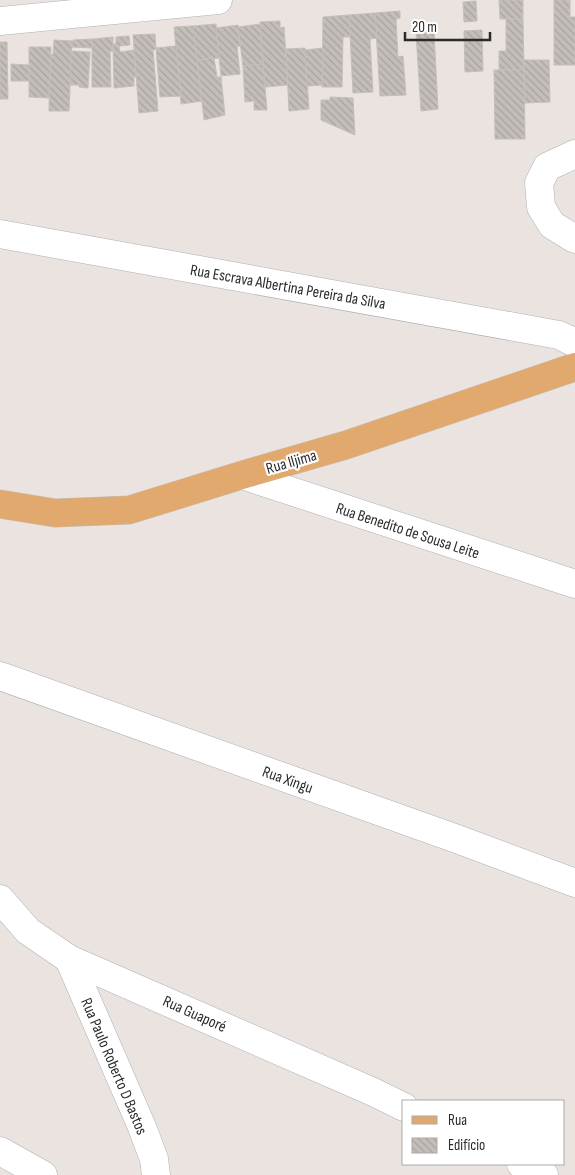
<svg xmlns="http://www.w3.org/2000/svg" width="575" height="1175" font-family="'Sofia Sans Condensed',sans-serif">
<style>
.building{fill:url(#building-back-hatch);stroke:#c6beb8}
.lines{fill:none;stroke-linecap:round;stroke-linejoin:round}
.minor-casing{stroke:#abb0b6;stroke-width:29}
.major-casing{stroke:#c4c4c4;stroke-width:29}
.minor{stroke:#fff;stroke-width:28}
.major{stroke:#e1a96e;stroke-width:28}
.labels{text-anchor:middle;stroke-width:4.5;stroke-linejoin:round;paint-order:stroke}
.street-label{font-size:16px;fill:#2b2b2b;stroke:#fff}
</style>
<defs>
<pattern id="building-back-hatch" width="6" height="6" patternUnits="userSpaceOnUse" patternTransform="scale(1.25)"><rect width="6" height="6" fill="#c4beba"/><path d="M-1 5l2 2M0 0l6 6M5-1l2 2" fill="none" stroke="#a9a3a0"/></pattern>
</defs>
<rect width="100%" height="100%" fill="#ebe3df"/>
<g class="building">
<polygon points="499,0 523,0 523,19 500,19"/>
<polygon points="554,0 570,0 570,17 575,17 575,65 554,65"/>
<polygon points="476,1 477,21 464,22 463,2"/>
<polygon points="400,11 400,18 396,19 398,57 403,56 406,95 380,96 375,13"/>
<polygon points="375,13 377,38 370,39 373,92 353,93 349,15"/>
<polygon points="349,15 350,37 343,37 342,87 322,87 323,17"/>
<polygon points="506,19 523,19 524,70 499,70 499,51 506,51"/>
<polygon points="280,21 280,28 284,27 288,85 265,87 260,22"/>
<polygon points="216,24 219,58 197,60 193,26"/>
<polygon points="260,24 263,64 243,66 238,27"/>
<polygon points="238,25 240,46 237,47 240,74 221,76 216,28"/>
<polygon points="193,26 202,101 181,104 174,27"/>
<polygon points="482,30 483,71 465,72 464,31"/>
<polygon points="434,32 438,109 421,111 416,33"/>
<polygon points="155,34 156,49 153,50 158,111 139,113 133,35"/>
<polygon points="129,36 130,45 119,46 120,52 134,50 136,77 134,77 134,86 114,88 113,44 116,44 116,37"/>
<polygon points="113,37 113,51 110,51 111,87 92,87 92,39"/>
<polygon points="92,39 92,48 71,47 73,40"/>
<polygon points="54,40 72,41 69,111 49,111 50,54 53,55"/>
<polygon points="0,42 7,42 8,99 0,99"/>
<polygon points="176,46 181,96 160,97 156,48"/>
<polygon points="29,47 51,47 49,98 29,97"/>
<polygon points="305,48 309,109 289,111 286,49"/>
<polygon points="323,48 322,85 307,86 305,50"/>
<polygon points="71,51 90,52 88,88 79,87 79,85 70,85"/>
<polygon points="214,58 217,77 221,77 225,115 204,120 197,60"/>
<polygon points="524,60 549,60 550,102 525,103"/>
<polygon points="11,64 29,65 29,81 11,81"/>
<polygon points="263,64 267,110 254,110 254,101 245,102 243,66"/>
<polygon points="494,70 524,70 525,139 495,139"/>
<polygon points="330,97 353,98 355,135 321,120 321,100 330,100"/>
</g>
<g class="lines">
<g class="minor-casing">
<g id="minor">
<polyline points="0,21 218,0"/>
<polyline points="575,154 547,167 539,183 541,207 552,225 575,239"/>
<polyline points="0,234 559,335 575,343"/>
<polyline points="242,475 575,584"/>
<polyline points="0,676 457,839 575,883"/>
<polyline points="0,899 28,931 69,959 371,1091 404,1107"/>
<polyline points="69,959 142,1127 154,1159 156,1175"/>
<polyline points="0,1151 43,1175"/>
<polyline points="521,1164 544,1175"/>
</g>
</g>
<g class="major-casing">
<polyline id="major" points="0,504 55,513 129,510 242,475 346,445 575,367"/>
</g>
<use href="#minor" class="minor"/>
<use href="#major" class="major"/>
</g>
<g class="labels">
<g class="street-label">
<text transform="translate(288 286) rotate(10)" y="6">Rua Escrava Albertina Pereira da Silva</text>
<text transform="translate(291 461) rotate(-16)" y="6">Rua Iljima</text>
<text transform="translate(408 530) rotate(18)" y="6">Rua Benedito de Sousa Leite</text>
<text transform="translate(288 779) rotate(20)" y="6">Rua Xingu</text>
<text transform="translate(195 1013) rotate(24)" y="6">Rua Guaporé</text>
<text transform="translate(115 1066) rotate(67)" y="6">Rua Paulo Roberto D Bastos</text>
</g>
</g>
<rect x="402" y="1100" width="162" height="65" fill="#ffffff" stroke="#aaaaaa"/>
<rect x="412" y="1116" width="25" height="8" fill="#e1a96e" stroke="#aaaaaa"/>
<text x="448" y="1125" font-size="15" fill="#2b2b2b">Rua</text>
<rect x="412" y="1138" width="25" height="15" fill="url(#building-back-hatch)" stroke="#aaaaaa"/>
<text x="448" y="1150" font-size="15" fill="#2b2b2b">Edifício</text>
<path d="M405 32v8h85v-8" fill="none" stroke="#2b2b2b" stroke-width="2.5"/>
<text x="412" y="32" font-size="15" fill="#2b2b2b" stroke="#ffffff" stroke-width="4" paint-order="stroke">20 m</text>
</svg>
